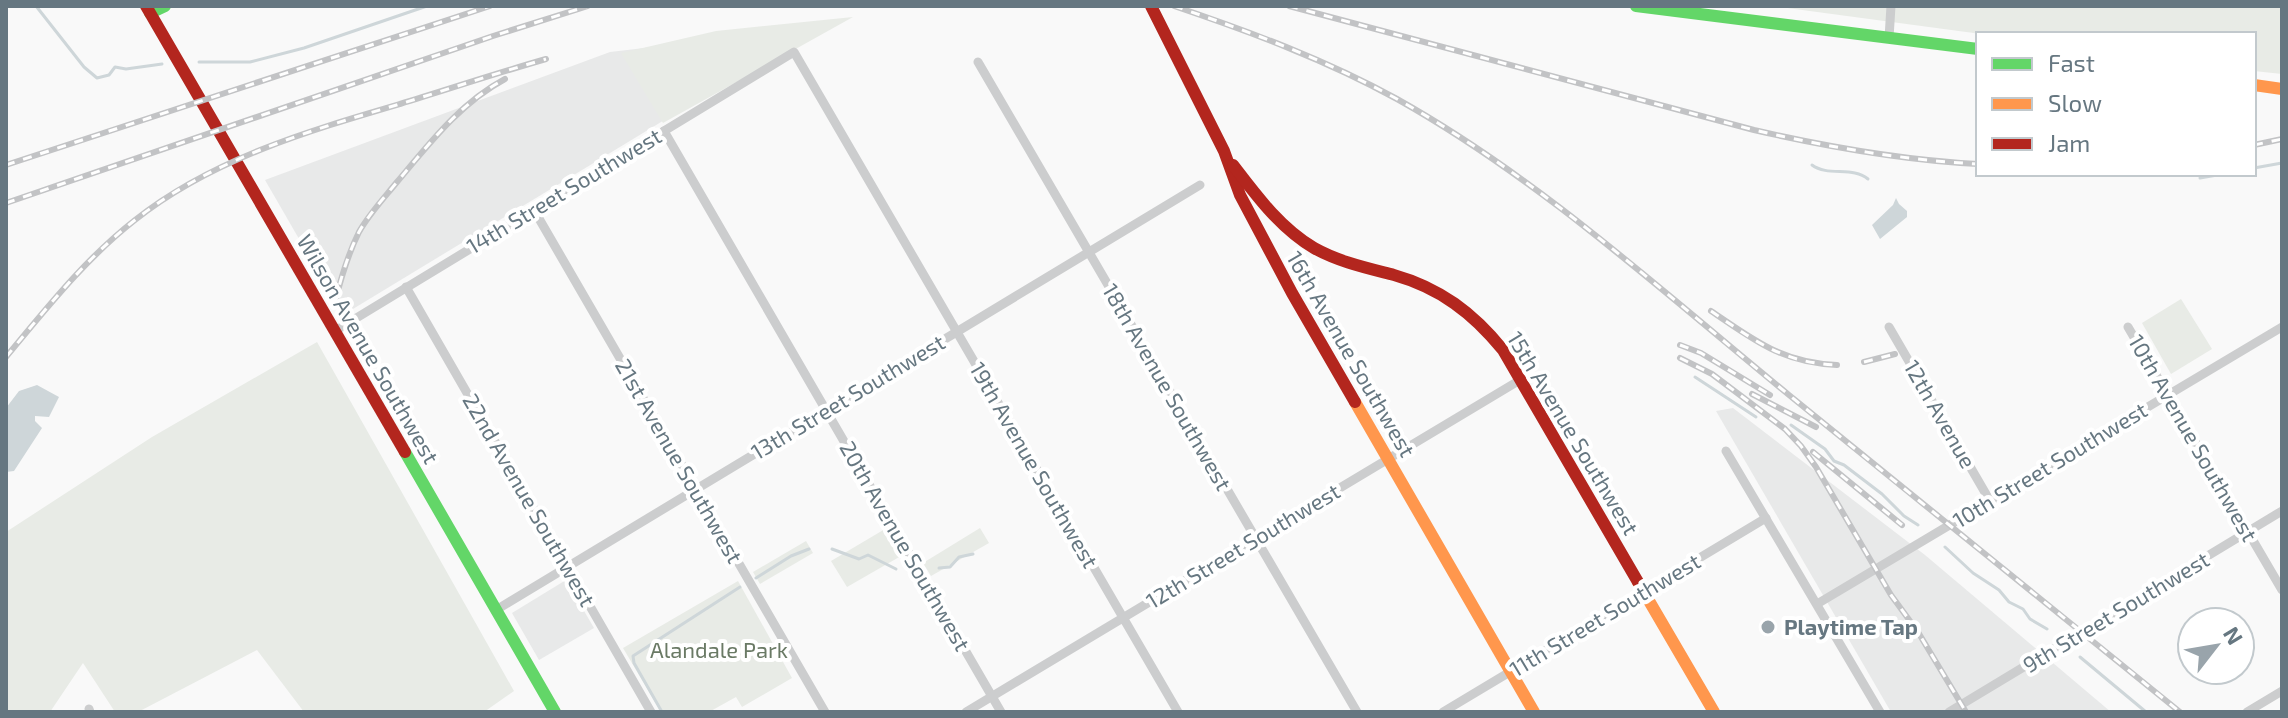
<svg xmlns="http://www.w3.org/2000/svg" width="2288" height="718" font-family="'Exo 2',sans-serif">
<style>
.built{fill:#e8e9e9}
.green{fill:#e8ebe6}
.water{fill:#ced6d9}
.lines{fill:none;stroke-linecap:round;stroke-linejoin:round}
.stream{stroke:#ced6d9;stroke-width:3}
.street{stroke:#cccdce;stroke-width:9}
.fast{stroke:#63d668;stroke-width:12}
.slow{stroke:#ff974d;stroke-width:12}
.jam{stroke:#b3261e;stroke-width:12}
.rail-casing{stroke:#c2c3c5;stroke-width:6}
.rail{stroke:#fff;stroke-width:3;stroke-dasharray:9;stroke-linecap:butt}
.poi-dot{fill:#99a4ab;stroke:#fff;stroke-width:3}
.labels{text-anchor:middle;stroke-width:8;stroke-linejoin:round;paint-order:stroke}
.street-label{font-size:22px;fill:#667781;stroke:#fff}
.poi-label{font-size:22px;font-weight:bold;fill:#667781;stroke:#fff;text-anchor:start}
.park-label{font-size:22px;fill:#6a7a65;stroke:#fff}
</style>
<rect width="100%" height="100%" fill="#f9f9f9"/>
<g class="built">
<polygon points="816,28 343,315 265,180 610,52"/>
<polygon points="1733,408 1925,555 2111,712 1891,712 1716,411"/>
<polygon points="566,580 594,628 539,660 512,613"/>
</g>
<g class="green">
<polygon points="1772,6 2282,6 2282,74 2254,71 2254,34 1981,34"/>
<polygon points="853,17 663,123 621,53 716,31"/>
<polygon points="2181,299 2212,349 2171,374 2142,323"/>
<polygon points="317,342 514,691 484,712 304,712 257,650 138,712 115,712 83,663 50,712 6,712 6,532 152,437"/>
<polygon points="980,528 989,543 931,576 923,563"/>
<polygon points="885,529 901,556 847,587 831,561"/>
<polygon points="806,541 813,553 760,584 753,572"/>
<polygon points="738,581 792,678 742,707 736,697 709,712 661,712 623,648"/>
</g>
<g class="water">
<polygon points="1896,198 1899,204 1907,211 1907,217 1880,239 1872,225 1893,205"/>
<polygon points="37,385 59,397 49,417 35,416 35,421 42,428 14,471 6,472 6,408 19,391"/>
</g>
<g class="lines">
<g class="stream">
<polyline points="36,6 84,67 97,78 109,75 115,67 126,69 162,64"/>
<polyline points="199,62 250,62 304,48 427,6"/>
<path d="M1812,165C1828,177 1853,166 1868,179"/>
<polyline points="2254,168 2282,163"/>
<polyline points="2200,178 2223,174"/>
<polyline points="1695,377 1756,417"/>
<polyline points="1791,425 1825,449 1834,461 1844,465 1882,494 1904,516 1918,525"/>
<polyline points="1945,547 1973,573 1999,590 2009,602 2023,609 2030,619 2047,629"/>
<polyline points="832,549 859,559 868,555 896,569"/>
<polyline points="939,568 950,567 959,557 973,554"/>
<polyline points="756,578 791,556 809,549"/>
<polyline points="2080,657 2146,712"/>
<polyline points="662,712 634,663 633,656 740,587"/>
</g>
<g class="street">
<polyline points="1889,38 1891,6"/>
<polyline points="978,62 1357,712"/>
<polyline points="664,131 1001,712"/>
<polyline points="534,210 825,712"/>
<polyline points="406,287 651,712"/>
<polyline points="1889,327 1990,501"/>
<polyline points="2128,327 2282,590"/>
<polyline points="335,331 794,52 1178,712"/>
<polyline points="1726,451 1880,712"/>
<polyline points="1817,604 2282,327"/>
<polyline points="496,610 1200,185"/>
<polyline points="89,709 90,712"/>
<polyline points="966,712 1520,380"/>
<polyline points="1443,712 1766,518"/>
<polyline points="1949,712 2282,511"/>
<polyline points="2247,712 2282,691"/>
</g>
<g class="fast">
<polyline points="1636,6 1978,49"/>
<polyline points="150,13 165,6"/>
<polyline points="405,452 555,712"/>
</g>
<g class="slow">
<polyline points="2254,85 2282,89"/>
<polyline points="1355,402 1534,712"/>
<polyline points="1638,582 1714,712"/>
</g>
<g class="jam">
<polyline points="146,6 405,452"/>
<polyline points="1151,6 1224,151 1240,195 1292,293 1355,402"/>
<path d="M1233,165C1256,195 1280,228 1314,248C1339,262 1367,268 1394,275C1440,288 1473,313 1503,350L1638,582"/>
</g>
<g class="rail-casing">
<g id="rail">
<path d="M1174,6C1251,32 1326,60 1397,99C1540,179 1663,292 1789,395C1919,501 2050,606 2180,712"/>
<path d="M1289,6L1754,130C1828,147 1902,160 1978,164"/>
<polyline points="2254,145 2282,139"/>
<polyline points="6,165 490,6"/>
<polyline points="6,203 493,36 588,6"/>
<path d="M335,302C341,278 348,254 359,232C369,214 384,198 397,182C429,144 460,103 505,79"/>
<path d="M1711,311C1754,340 1782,363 1837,365"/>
<polyline points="1680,345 1701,353 1770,395"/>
<path d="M6,357C46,309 85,259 135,220C212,159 308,131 400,104C449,89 497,73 546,59"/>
<polyline points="1680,358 1712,374 1785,429 1801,446 1816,467 1891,595 1918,632 1966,712"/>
<polyline points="1864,362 1895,354"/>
<polyline points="1752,394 1816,427"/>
<polyline points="1813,452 1902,525"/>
</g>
</g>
<use href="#rail" class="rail"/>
</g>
<circle class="poi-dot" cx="1768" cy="627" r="8"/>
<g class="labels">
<g class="street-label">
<text transform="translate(564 191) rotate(-31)" y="8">14th Street Southwest</text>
<text transform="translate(368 349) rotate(60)" y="8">Wilson Avenue Southwest</text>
<text transform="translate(1351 354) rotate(60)" y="8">16th Avenue Southwest</text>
<text transform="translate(1167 387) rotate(60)" y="8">18th Avenue Southwest</text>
<text transform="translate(848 397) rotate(-31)" y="8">13th Street Southwest</text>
<text transform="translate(1940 414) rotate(60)" y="8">12th Avenue</text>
<text transform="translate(1573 433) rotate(59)" y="8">15th Avenue Southwest</text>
<text transform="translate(2193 438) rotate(60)" y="8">10th Avenue Southwest</text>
<text transform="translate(679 461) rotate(60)" y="8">21st Avenue Southwest</text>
<text transform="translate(1034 465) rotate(60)" y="8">19th Avenue Southwest</text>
<text transform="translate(2050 465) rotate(-31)" y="8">10th Street Southwest</text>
<text transform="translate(529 500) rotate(60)" y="8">22nd Avenue Southwest</text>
<text transform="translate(905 546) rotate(60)" y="8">20th Avenue Southwest</text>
<text transform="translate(1243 546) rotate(-31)" y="8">12th Street Southwest</text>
<text transform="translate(2116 612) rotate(-31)" y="8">9th Street Southwest</text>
<text transform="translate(1605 615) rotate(-31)" y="8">11th Street Southwest</text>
</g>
<g class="poi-label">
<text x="1784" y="635">Playtime Tap</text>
</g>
<g class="park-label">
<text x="719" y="658">Alandale Park</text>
</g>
</g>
<rect width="2288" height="718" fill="none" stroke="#667781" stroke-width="16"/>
<rect x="1976" y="32" width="280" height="144" fill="#ffffff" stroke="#c2c9cd" stroke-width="2"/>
<rect x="1992" y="58" width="40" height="12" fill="#63d668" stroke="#c2c9cd" stroke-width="2"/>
<text x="2048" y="72" font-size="24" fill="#667781">Fast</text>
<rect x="1992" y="98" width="40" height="12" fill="#ff974d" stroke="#c2c9cd" stroke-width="2"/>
<text x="2048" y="112" font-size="24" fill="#667781">Slow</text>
<rect x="1992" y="138" width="40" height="12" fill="#b3261e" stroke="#c2c9cd" stroke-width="2"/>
<text x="2048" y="152" font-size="24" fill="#667781">Jam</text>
<g transform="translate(2216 646) rotate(59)"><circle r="38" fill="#ffffff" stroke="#c2c9cd" stroke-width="2"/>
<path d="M0-6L14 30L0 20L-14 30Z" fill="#99a4ab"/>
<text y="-12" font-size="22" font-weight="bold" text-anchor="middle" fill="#667781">N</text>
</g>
</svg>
